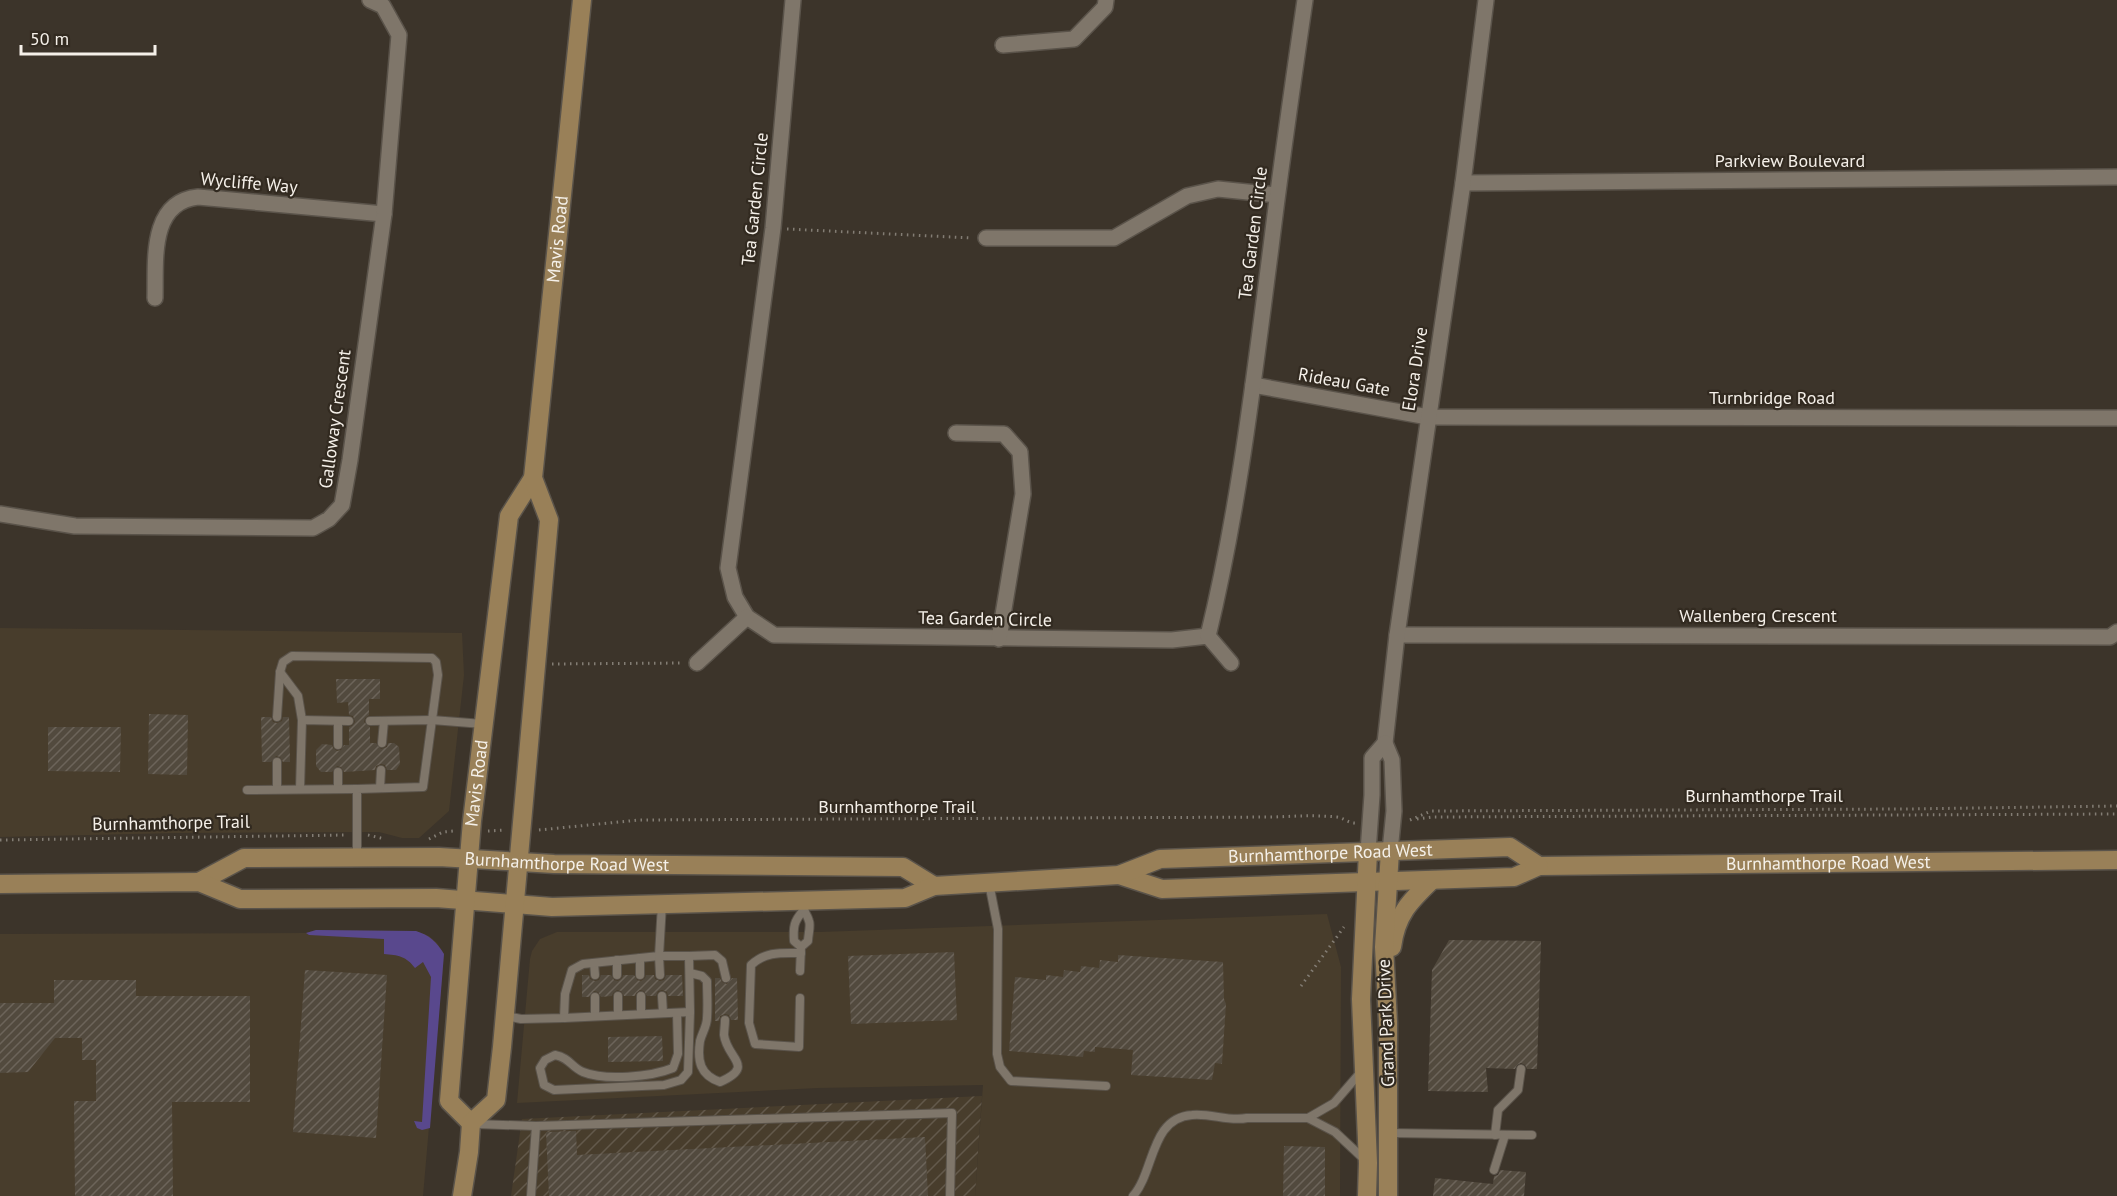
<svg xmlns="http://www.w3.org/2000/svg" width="2117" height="1196" font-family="'PT Sans',sans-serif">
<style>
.built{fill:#483d2c}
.industrial{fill:url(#industrial-furrows)}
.grass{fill:#59488d}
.building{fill:url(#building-hatch)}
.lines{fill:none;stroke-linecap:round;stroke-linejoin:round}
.lane-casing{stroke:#5a534a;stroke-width:10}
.street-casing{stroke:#5a534a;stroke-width:18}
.secondary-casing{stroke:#5a534a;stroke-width:21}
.path{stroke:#837d74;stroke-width:3;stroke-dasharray:1.5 4.5;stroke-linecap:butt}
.lane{stroke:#7f766a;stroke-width:8}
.street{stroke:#7f766a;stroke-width:15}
.secondary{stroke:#998058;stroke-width:18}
.labels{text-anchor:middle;stroke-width:4.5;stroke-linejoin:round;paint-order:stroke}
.street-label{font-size:18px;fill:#f5f0e9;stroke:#322a20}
</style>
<defs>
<pattern id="industrial-furrows" width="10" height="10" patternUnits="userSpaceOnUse" patternTransform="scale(1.5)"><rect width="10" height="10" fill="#483d2c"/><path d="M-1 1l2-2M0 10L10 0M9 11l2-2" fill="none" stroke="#63594b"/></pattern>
<pattern id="building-hatch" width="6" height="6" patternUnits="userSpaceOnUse" patternTransform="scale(1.5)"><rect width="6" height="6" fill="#524a3e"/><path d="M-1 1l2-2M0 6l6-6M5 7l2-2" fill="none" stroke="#6c645a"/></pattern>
</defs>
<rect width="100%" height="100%" fill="#3c342a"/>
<g class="built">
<polygon points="0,628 462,633 464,675 449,811 419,838 402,838 379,832 178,833 0,837"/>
<polygon points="1327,914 1341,967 1340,1196 975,1196 983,1085 818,1088 517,1103 530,959 532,951 540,939 557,932 820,932"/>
<polygon points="316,930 416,931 429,936 437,943 444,954 423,1196 0,1196 0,934 306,933"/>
</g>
<polygon class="industrial" points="982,1096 975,1196 511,1196 522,1119"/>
<path class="grass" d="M316,930L416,931C429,935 437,942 444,954L430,1128L422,1130L417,1128L414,1121L422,1122L431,977L423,962L415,968C406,956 398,955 384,954V939L309,935L306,933Z"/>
<g class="building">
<polygon points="336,679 380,679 380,699 369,699 369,715 365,718 364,722 370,727 370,743 376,743 381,749 387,747 388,743 394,743 399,747 400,764 396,770 387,770 385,765 381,764 376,766 375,770 344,772 341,767 337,766 332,772 321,772 316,766 316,750 322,744 332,745 333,748 337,751 341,750 344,745 349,745 349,727 352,726 355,722 353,716 349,715 348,702 337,703"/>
<polygon points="149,714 188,715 187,775 148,774"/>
<polygon points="261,717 271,717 273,722 277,723 282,721 283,717 289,717 290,762 283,762 280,757 276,756 271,762 262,762"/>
<polygon points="48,727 121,727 120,772 48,771"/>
<polygon points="1449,940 1541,941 1537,1069 1527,1069 1525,1065 1521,1063 1517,1065 1515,1069 1486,1068 1488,1092 1428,1091 1432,970"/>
<polygon points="954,952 957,1020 851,1024 848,956"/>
<polygon points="1118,955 1223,962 1224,999 1226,1004 1222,1064 1215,1063 1212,1080 1131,1075 1133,1050 1095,1047 1095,1052 1084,1051 1083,1057 1009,1051 1015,977 1046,980 1046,975 1063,977 1064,970 1080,972 1081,966 1099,968 1100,960 1118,962"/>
<polygon points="305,970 387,975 376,1138 293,1132"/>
<polygon points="582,975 589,975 590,979 595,981 599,980 601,975 611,975 614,980 618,981 622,978 623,975 634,975 637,980 641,981 645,978 646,975 654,975 655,979 660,981 664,980 666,975 682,975 683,996 668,996 667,992 662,990 658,991 656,996 647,996 644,991 640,990 636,993 635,996 624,996 621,991 617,990 613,993 612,996 601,997 598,992 594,991 589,997 582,997"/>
<polygon points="715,978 720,978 722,982 727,984 732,978 737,978 738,1020 731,1020 729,1015 725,1014 720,1016 719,1021 715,1021"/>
<polygon points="54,980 136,980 136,996 250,996 250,1102 172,1102 173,1196 75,1196 74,1101 96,1101 96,1060 82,1060 82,1038 55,1038 28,1072 0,1073 0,1003 54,1003"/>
<polygon points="662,1036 663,1061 608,1062 608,1037"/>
<polygon points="576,1131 577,1155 925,1137 928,1196 549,1196 546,1132"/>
<polygon points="1284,1146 1325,1147 1325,1196 1283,1196"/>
<polygon points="1500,1170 1526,1172 1524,1196 1433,1196 1435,1178 1493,1184 1494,1176 1498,1175"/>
</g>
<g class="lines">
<g class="lane-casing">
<g id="lane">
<polyline points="280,672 298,696 302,720"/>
<polyline points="277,717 280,672 283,662 292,656 432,658 436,662 438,675 423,787 357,789 357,856"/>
<polyline points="338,721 338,745"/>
<polyline points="370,721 432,720 483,724"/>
<polyline points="382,743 384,721"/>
<polyline points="338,772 338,789"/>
<polyline points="380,788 381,770"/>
<polyline points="277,789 277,762"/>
<polyline points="300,789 302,720 349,721"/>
<polyline points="247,790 357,789"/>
<polyline points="989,883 998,929 997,1054 1000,1067 1011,1081 1106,1086"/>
<path d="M801,947L794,941C793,927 794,921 803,911"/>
<polyline points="689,956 715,955 722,961 726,978"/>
<polyline points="617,960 617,975"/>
<polyline points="594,963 595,975"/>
<path d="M800,971L801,947L808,941C808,935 811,926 809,921C806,911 803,913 803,902"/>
<path d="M690,973L702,976L707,981C707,993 708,1006 707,1018C707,1026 702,1033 700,1041C697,1061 700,1075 720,1082C756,1066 727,1059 724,1035C724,1031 725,1025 725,1020"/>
<polyline points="640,975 640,958"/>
<polyline points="618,996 618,1015"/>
<polyline points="641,996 641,1014"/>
<polyline points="662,996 663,1013"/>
<polyline points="595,997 595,1016"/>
<path d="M800,998L799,1047L755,1044L749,1023L751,965C766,951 782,953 801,953"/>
<path d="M677,1013L678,1054L673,1068C651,1077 605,1081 583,1072C571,1067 570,1058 555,1055L545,1060L540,1068L544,1085L554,1090L664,1085L681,1080L688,1072L690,1012"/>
<polyline points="506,1016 521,1019 564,1018 565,994 572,970 583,964 659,956 662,904"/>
<polyline points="564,1018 690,1012 689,956 659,956 660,975"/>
<polyline points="1308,1118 1334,1103 1360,1073"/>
<polyline points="475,1124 536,1126 952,1113 950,1196"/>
<polyline points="1389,1133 1532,1135"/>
<polyline points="1495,1135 1498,1110 1518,1090 1521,1069"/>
<polyline points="1494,1170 1505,1135"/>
<polyline points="531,1196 536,1126"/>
<path d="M1133,1196C1155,1171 1150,1118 1192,1115C1211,1113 1229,1122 1247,1118H1308L1335,1132L1365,1160"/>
</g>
</g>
<g class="street-casing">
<g id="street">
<polyline points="793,0 773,228 728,568 735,597 747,617 774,635 1172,640 1208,636"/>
<polyline points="1003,45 1074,39 1105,7 1106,0"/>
<polyline points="1463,183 2117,177"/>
<polyline points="986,238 1114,238 1187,196 1218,189 1277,195"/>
<path d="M155,298C156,261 149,202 198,197L384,214"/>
<polyline points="1253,385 1428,417 2117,418"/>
<polyline points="956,433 1004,434 1020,452 1023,494 999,639"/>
<polyline points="0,514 75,526 313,528 329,519 342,505 350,460 384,214 399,35 383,6 370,0"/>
<polyline points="1397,635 2110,637 2117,632"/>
<path d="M1208,636C1239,509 1254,377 1271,247C1281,165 1293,82 1305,0"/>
<polyline points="1208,636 1231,663"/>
<polyline points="697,663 747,617"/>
<polyline points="1390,851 1394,811 1392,760 1385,743 1397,635 1463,183 1486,0"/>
<polyline points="1368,852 1372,795 1372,758 1385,743"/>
</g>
</g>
<g class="secondary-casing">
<g id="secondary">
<path id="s1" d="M1119,875L1162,889L1514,877L1539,866L2117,860"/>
<path id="s2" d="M199,882L244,858L439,857L554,864L903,867L934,886"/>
<path id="s3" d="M0,884L199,882L240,899L436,898L552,907L905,898L934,886L1119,875L1160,859L1510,847L1539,866"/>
<path d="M1392,947C1396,915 1410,901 1432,880"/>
<path id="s4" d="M471,1123L449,1101L472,821L509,516L533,478"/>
<path id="s5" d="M462,1196L469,1152L471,1123L496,1100L502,1047L549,520L533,478L582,0"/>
<polyline points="1367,1196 1368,1163 1361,999 1368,852"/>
<polyline points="1388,1196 1388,1022 1384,947 1390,851"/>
</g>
</g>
<g class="path">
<polyline points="787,229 972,238"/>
<polyline points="552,664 683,663"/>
<polyline points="1417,819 1432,817 2117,814"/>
<polyline points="1410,820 1431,811 1905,809 2117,806"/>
<path d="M539,830L639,820L1275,817C1296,816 1316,815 1337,817C1344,818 1348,823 1355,823"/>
<polyline points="488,831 505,830"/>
<polyline points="368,835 385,839"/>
<polyline points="429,839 443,832 454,831"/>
<polyline points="0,840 346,835"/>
<polyline points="1301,986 1344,927"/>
</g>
<use href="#lane" class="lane"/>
<use href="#street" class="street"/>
<use href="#secondary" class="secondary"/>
</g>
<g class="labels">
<g class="street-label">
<text x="1790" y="167">Parkview Boulevard</text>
<text transform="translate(249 183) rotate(5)" y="6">Wycliffe Way</text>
<text transform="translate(755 199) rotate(-84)" y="6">Tea Garden Circle</text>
<text transform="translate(1253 233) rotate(-83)" y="6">Tea Garden Circle</text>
<text dy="6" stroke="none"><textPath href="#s5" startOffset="975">Mavis Road</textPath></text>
<text transform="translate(1415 369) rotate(-81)" y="6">Elora Drive</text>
<text transform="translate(1344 382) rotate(10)" y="6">Rideau Gate</text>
<text x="1772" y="404">Turnbridge Road</text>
<text transform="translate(335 419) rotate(-82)" y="6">Galloway Crescent</text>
<text x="1758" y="622">Wallenberg Crescent</text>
<text transform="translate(985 619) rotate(1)" y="6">Tea Garden Circle</text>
<text dy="6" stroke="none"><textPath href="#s4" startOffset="350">Mavis Road</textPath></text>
<text x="1764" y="802">Burnhamthorpe Trail</text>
<text x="897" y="813">Burnhamthorpe Trail</text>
<text transform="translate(171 823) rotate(-1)" y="6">Burnhamthorpe Trail</text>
<text dy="6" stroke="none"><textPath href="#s3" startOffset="1340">Burnhamthorpe Road West</textPath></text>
<text dy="6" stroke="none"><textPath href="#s2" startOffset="374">Burnhamthorpe Road West</textPath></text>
<text dy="6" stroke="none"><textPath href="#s1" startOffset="714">Burnhamthorpe Road West</textPath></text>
<text transform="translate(1386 1023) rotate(-92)" y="6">Grand Park Drive</text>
</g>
</g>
<path d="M21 45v9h134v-9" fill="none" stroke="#f5f0e9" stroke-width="3"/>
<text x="30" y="45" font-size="18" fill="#f5f0e9" stroke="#322a20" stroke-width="4.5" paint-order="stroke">50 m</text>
</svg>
